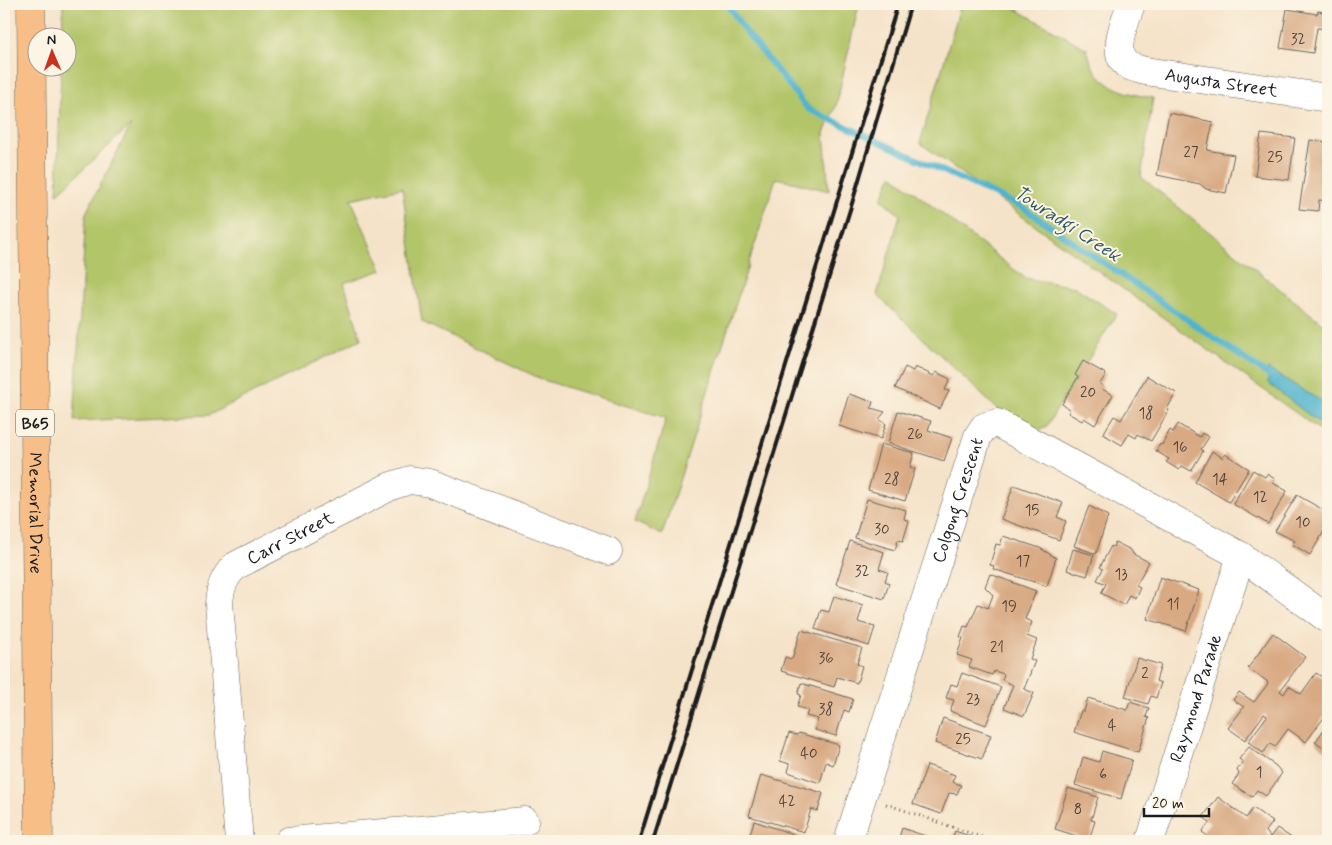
<svg xmlns="http://www.w3.org/2000/svg" width="1332" height="845" font-family="Mynerve,sans-serif">
<style>
.green{fill:#b3c569;stroke:#687042}
.water{fill:#4fb3ce;stroke:#366875}
.lines{fill:none;stroke-linecap:round;stroke-linejoin:round}
.stream{stroke:#4fb3ce;stroke-width:6}
.building{fill:#d8a982}
.minor-casing{stroke:#686259;stroke-width:29}
.major-casing{stroke:#686259;stroke-width:29}
.path{stroke:#686259;stroke-width:3;stroke-dasharray:1 4;stroke-linecap:butt}
.minor{stroke:#fff;stroke-width:28}
.major{stroke:#f7be88;stroke-width:28}
.rail{stroke:#1c1c1c;stroke-width:4}
.labels{text-anchor:middle;stroke-width:4;stroke-linejoin:round;paint-order:stroke}
.number-label{font-size:15px;fill:#4b3f36}
.shield{fill:#fcf5e5;stroke:#5f5d58;stroke-width:1}
.shield-label{font-size:16px;font-weight:bold;fill:#1c1c1c}
.street-label{font-size:18px;fill:#1c1c1c;stroke:#fcf5e5}
.water-label{font-size:19px;font-style:italic;fill:#305863;stroke:#fcf5e5}
</style>
<rect width="100%" height="100%" fill="#fcf5e5"/>
<filter id="ink" filterUnits="userSpaceOnUse"><feTurbulence type="fractalNoise" baseFrequency=".02" numOctaves="2"/><feDisplacementMap in="SourceGraphic" scale="10" xChannelSelector="R" yChannelSelector="G"/><feConvolveMatrix kernelMatrix="1 2 1 2 8 2 1 2 1" color-interpolation-filters="sRGB"/></filter>
<filter id="wash" filterUnits="userSpaceOnUse"><feTurbulence type="fractalNoise" baseFrequency=".0096" numOctaves="4" result="noise"/><feDisplacementMap in="SourceGraphic" scale="20" xChannelSelector="R" yChannelSelector="G"/><feGaussianBlur stdDeviation="1.12" result="paint"/><feColorMatrix in="noise" values="0 0 0 0 0 0 0 0 0 0 0 0 0 0 0 0 0 1.4 0 .05"/><feComposite in="paint" operator="in"/></filter>
<g filter="url(#wash)">
<rect width="100%" height="100%" fill="#f5e3c9"/>
<g class="green">
<polygon points="63,4 859,4 836,106 824,133 829,191 776,178 662,535 635,522 666,418 543,380 422,322 402,188 351,199 382,270 344,283 361,339 209,415 74,421 86,213 131,125 57,194 61,68 68,68 68,38 62,37"/>
<path d="M961,4H1007L1087,49C1089,55 1090,63 1094,69C1108,90 1130,94 1153,98L1141,177L1328,328V436L920,143Z"/>
<polygon points="892,175 1025,278 1075,287 1117,314 1046,427 1036,433 995,407 877,295 900,215 881,199"/>
</g>
<polygon class="water" points="1268,369 1328,405 1328,430 1268,383"/>
<g class="lines">
<polyline class="stream" points="727,4 743,28 808,109 1022,207 1274,379"/>
</g>
<g id="blocks">
<g class="building">
<polygon points="1287,9 1317,14 1318,11 1328,13 1328,29 1317,28 1313,53 1280,48"/>
<polygon points="1169,113 1213,122 1207,150 1234,155 1226,193 1206,189 1200,184 1157,175"/>
<polygon points="1261,134 1295,138 1289,180 1255,176"/>
<polygon points="1310,140 1328,142 1328,201 1319,200 1318,211 1299,209"/>
<polygon points="1083,361 1106,374 1100,384 1103,386 1102,389 1113,395 1095,425 1084,418 1082,421 1068,413 1070,410 1062,404 1078,377 1075,375"/>
<polygon points="905,367 913,371 915,367 934,376 936,372 950,379 945,390 949,391 940,409 895,388"/>
<polygon points="1147,376 1176,393 1167,409 1169,410 1151,441 1138,434 1136,438 1129,434 1122,445 1103,434 1114,416 1121,420"/>
<polygon points="849,394 873,402 871,408 885,412 879,419 886,424 881,439 839,426"/>
<polygon points="898,411 931,421 928,430 952,438 944,461 888,443"/>
<polygon points="1178,424 1200,437 1202,433 1209,437 1201,449 1203,451 1191,471 1182,466 1179,470 1166,462 1169,459 1156,451 1160,444 1162,445 1170,430 1173,432"/>
<polygon points="881,444 914,453 910,467 915,469 905,501 868,490"/>
<polygon points="1212,451 1223,458 1225,454 1249,469 1229,502 1195,482"/>
<polygon points="1253,470 1265,477 1267,474 1275,479 1273,483 1287,491 1268,524 1233,504"/>
<polygon points="1014,485 1063,503 1057,517 1066,521 1059,540 1001,519"/>
<polygon points="1297,495 1327,512 1325,516 1328,518 1323,527 1326,528 1310,555 1292,544 1295,541 1275,531"/>
<polygon points="867,499 906,510 904,519 909,521 903,541 898,540 895,550 855,538"/>
<polygon points="1089,506 1108,516 1096,554 1074,546"/>
<polygon points="1003,536 1040,548 1056,558 1047,586 993,569 994,566 990,565 996,544 1000,545"/>
<polygon points="850,541 884,552 879,569 888,572 885,581 889,583 884,599 836,584"/>
<polygon points="1115,542 1131,550 1133,554 1149,562 1136,585 1140,587 1135,598 1129,595 1124,605 1101,593 1106,584 1097,580 1103,569 1100,567 1111,546 1113,547"/>
<polygon points="1073,549 1094,555 1087,576 1067,570"/>
<polygon points="990,574 1036,591 1025,619 1032,622 1027,636 1037,640 1030,659 1035,661 1024,689 1034,693 1024,716 1004,708 1013,685 1002,680 1004,674 994,671 992,675 969,667 972,660 957,655 963,638 960,637 964,626 968,627 978,604 988,608 993,595 985,587"/>
<polygon points="1160,577 1199,590 1186,631 1147,619"/>
<polygon points="834,596 863,605 858,622 875,627 869,646 815,629 821,610 829,612"/>
<polygon points="801,630 862,648 857,664 862,666 857,683 837,677 834,687 781,671 785,657 792,659"/>
<polygon points="1273,633 1305,657 1280,691 1284,694 1289,686 1301,694 1316,673 1328,681 1328,712 1306,742 1288,729 1275,747 1270,744 1263,753 1248,742 1267,716 1264,714 1245,740 1228,728 1244,707 1233,700 1239,692 1254,702 1267,685 1268,682 1248,668"/>
<polygon points="1137,658 1161,665 1156,681 1161,683 1156,698 1151,696 1148,704 1125,697"/>
<polygon points="962,673 1001,687 986,725 950,711 954,700 946,698 951,684 957,686"/>
<polygon points="801,683 853,699 849,712 844,710 836,736 815,730 818,719 806,716 808,710 797,707 801,695 798,694"/>
<polygon points="1088,698 1127,710 1130,702 1149,708 1146,717 1149,718 1138,752 1074,732 1081,711 1084,711"/>
<polygon points="943,718 991,735 982,759 935,743"/>
<polygon points="1328,724 1328,752 1315,742"/>
<polygon points="789,733 797,735 799,733 839,745 833,765 826,762 820,783 788,772 790,764 780,761"/>
<polygon points="1249,747 1276,766 1282,773 1266,796 1257,790 1252,797 1232,784 1239,774 1237,770 1243,762 1239,759"/>
<polygon points="1102,751 1132,760 1121,799 1075,785 1083,757 1099,762"/>
<polygon points="927,765 955,775 952,782 961,785 957,794 949,793 941,814 913,804"/>
<polygon points="761,775 823,793 818,811 811,809 804,832 749,816"/>
<polygon points="1068,788 1098,797 1091,820 1095,821 1089,840 1055,829"/>
<polygon points="1218,797 1246,818 1253,808 1273,822 1266,831 1270,837 1277,828 1296,841 1214,841 1202,832 1210,822 1203,817"/>
<polygon points="754,821 813,841 748,841"/>
<polygon points="902,828 940,841 898,841"/>
<polygon points="955,831 984,841 951,841"/>
</g>
</g>
</g>
<g filter="url(#ink)">
<use href="#blocks" fill-opacity="0" stroke="#686259" stroke-width="1"/>
<g class="lines">
<g class="minor-casing">
<g id="minor">
<path id="s1" d="M1131,4C1126,19 1111,52 1126,64C1131,68 1139,69 1145,71L1328,98"/>
<path id="s2" d="M239,841L219,604C220,588 224,577 235,566L391,486L410,480L430,483L608,551"/>
<polyline points="289,841 525,821"/>
<path id="s3" d="M848,841L978,436L984,427L997,423L1241,556L1328,619"/>
<path id="s4" d="M1150,841L1241,556"/>
</g>
</g>
<g class="major-casing">
<g id="major">
<path id="s5" d="M31,4L39,841"/>
</g>
</g>
<polyline class="path" points="886,804 993,841"/>
<use href="#minor" class="minor"/>
<use href="#major" class="major"/>
<g class="rail">
<polyline points="639,841 898,4"/>
<polyline points="653,841 853,200 911,4"/>
</g>
</g>
</g>
<g class="labels">
<g class="number-label">
<text x="1298" y="44">32</text>
<text x="1191" y="157">27</text>
<text x="1275" y="162">25</text>
<text x="1088" y="397">20</text>
<text x="1146" y="418">18</text>
<text x="915" y="439">26</text>
<text x="1180" y="452">16</text>
<text x="892" y="484">28</text>
<text x="1220" y="484">14</text>
<text x="1260" y="502">12</text>
<text x="1032" y="515">15</text>
<text x="1303" y="527">10</text>
<text x="882" y="534">30</text>
<text x="1023" y="566">17</text>
<text x="862" y="576">32</text>
<text x="1121" y="579">13</text>
<text x="1173" y="609">11</text>
<text x="1009" y="611">19</text>
<text x="997" y="652">21</text>
<text x="826" y="663">36</text>
<text x="1145" y="678">2</text>
<text x="973" y="704">23</text>
<text x="826" y="714">38</text>
<text x="1112" y="730">4</text>
<text x="963" y="744">25</text>
<text x="809" y="758">40</text>
<text x="1259" y="777">1</text>
<text x="1103" y="779">6</text>
<text x="787" y="806">42</text>
<text x="1078" y="814">8</text>
</g>
<rect class="shield" x="16" y="409.5" width="38" height="27" rx="4"/>
<g class="shield-label">
<text x="35" y="429">B65</text>
</g>
<g class="street-label">
<text dy="6" stroke="none"><textPath href="#s1" startOffset="161">Augusta Street</textPath></text>
<text dy="6" stroke="none"><textPath href="#s3" startOffset="358">Colgong Crescent</textPath></text>
<text dy="6" stroke="none"><textPath href="#s5" startOffset="509">Memorial Drive</textPath></text>
<text dy="6" stroke="none"><textPath href="#s2" startOffset="342">Carr Street</textPath></text>
<text dy="6" stroke="none"><textPath href="#s4" startOffset="150">Raymond Parade</textPath></text>
</g>
<g class="water-label">
<text transform="translate(1068 223) rotate(33)" y="7">Towradgi Creek</text>
</g>
</g>
<rect width="1332" height="845" fill="none" stroke="#fcf5e5" stroke-width="20"/>
<g transform="translate(52 52) rotate(358)"><circle r="24" fill="#fcf5e5" stroke="#a29e95"/>
<path d="M0-4L9 19L0 12L-9 19Z" fill="#c8321e"/>
<text y="-8" font-size="14" font-weight="bold" text-anchor="middle" fill="#1c1c1c">N</text>
</g>
<path d="M1144 808v8h65v-8" fill="none" stroke="#1c1c1c" stroke-width="2.5"/>
<text x="1152" y="808" font-size="15" fill="#1c1c1c" stroke="#fcf5e5" stroke-width="4" paint-order="stroke">20 m</text>
</svg>
